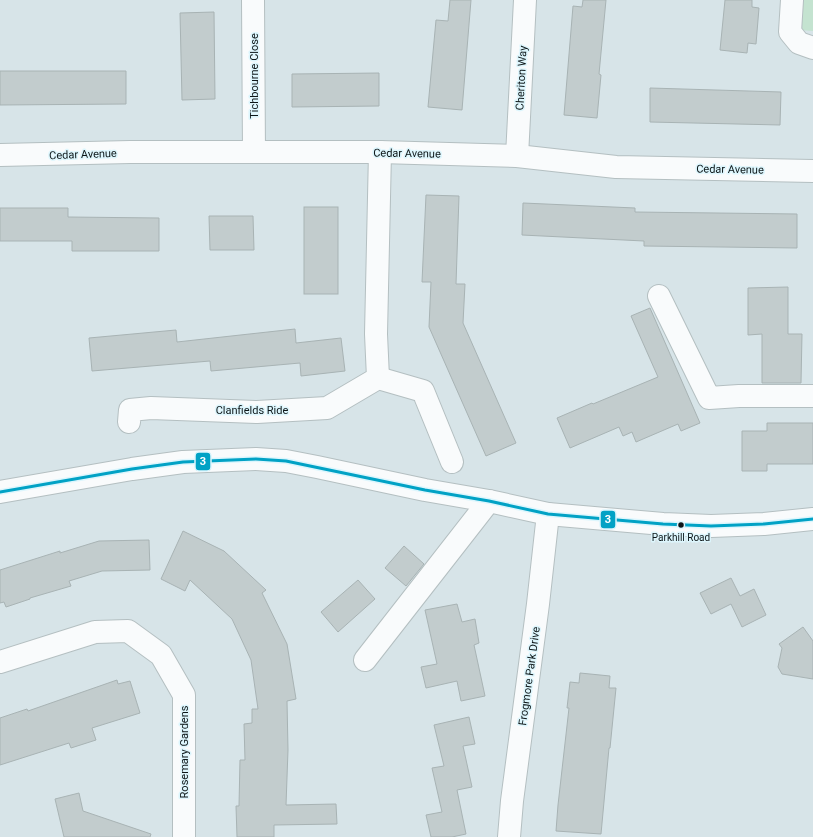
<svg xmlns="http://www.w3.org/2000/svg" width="813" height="837" font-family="Roboto,sans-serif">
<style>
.green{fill:#c4e3d0}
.building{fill:#c2cccd;stroke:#a8b3b4}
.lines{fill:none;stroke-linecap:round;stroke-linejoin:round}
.minor-casing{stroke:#b4bfc1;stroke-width:24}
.minor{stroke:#f9fbfc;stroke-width:22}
.bus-1-casing{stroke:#ddf6fd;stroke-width:6}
.bus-1{stroke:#01a2c5;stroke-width:3}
.bus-dot{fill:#0d1618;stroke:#ddf6fd;stroke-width:1.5}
.labels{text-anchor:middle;stroke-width:3;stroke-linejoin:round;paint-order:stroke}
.bus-label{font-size:10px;fill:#0d1618;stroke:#ddf6fd}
.street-label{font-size:11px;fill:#0d1618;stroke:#ddf6fd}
.line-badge{stroke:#ddf6fd;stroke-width:1.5}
.badge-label{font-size:11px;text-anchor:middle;font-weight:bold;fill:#fff}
</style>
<rect width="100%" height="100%" fill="#d7e4e8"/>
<polygon class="green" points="802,0 813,0 813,31 800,30"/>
<g class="building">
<polygon points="450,0 471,0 462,110 428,107 436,20 448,21"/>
<polygon points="583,0 606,0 599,74 601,75 597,118 564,115 573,6 582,7"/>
<polygon points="725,0 752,0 752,7 759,8 756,44 748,43 747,53 720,50"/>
<polygon points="214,12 215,99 182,100 180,13"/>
<polygon points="0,71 126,71 126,104 0,105"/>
<polygon points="379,73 379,106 292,107 292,74"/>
<polygon points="650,88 781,92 780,125 650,122"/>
<polygon points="426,195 459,196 456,284 465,284 463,323 516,443 486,456 429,327 431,282 422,282"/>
<polygon points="523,203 635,208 635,212 797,214 797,248 644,246 644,241 522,235"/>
<rect x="304" y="207" width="34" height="87"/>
<polygon points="0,208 68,208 68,217 159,218 159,251 72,251 72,241 0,241"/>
<polygon points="209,216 253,216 254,250 210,250"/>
<polygon points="788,287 788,334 802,334 801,383 762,383 762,334 748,335 748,288"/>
<polygon points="650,308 700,423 681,431 678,424 636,442 632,432 623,436 619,427 570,448 557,418 592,403 593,404 658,377 631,316"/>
<polygon points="295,329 296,343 341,338 345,371 301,376 300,363 211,371 210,361 92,371 89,338 176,330 177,342"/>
<polygon points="767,423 813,423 813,464 767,464 767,471 742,471 742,431 767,431"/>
<polygon points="183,531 224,551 266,590 262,593 287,644 296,699 287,701 288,750 286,805 336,804 337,824 274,825 274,837 237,837 236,806 239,806 240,760 245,760 244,724 252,723 252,709 258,709 251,660 232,619 190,580 185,591 161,579"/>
<polygon points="149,540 150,570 102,571 69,581 71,586 30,598 30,599 6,607 4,602 0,603 0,570 60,551 60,553 99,541"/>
<polygon points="404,546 424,564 406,586 385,568"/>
<polygon points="731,578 740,596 754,589 766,615 742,627 731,604 711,614 700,593"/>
<polygon points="358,580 375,599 338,632 321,612"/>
<polygon points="457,604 462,622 475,619 479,643 474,645 485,696 461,701 457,681 426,688 421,667 437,664 425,610"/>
<polygon points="803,627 813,641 813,679 782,674 778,667 782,648 779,644"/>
<polygon points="580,673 610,676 609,688 616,688 610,748 609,748 601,834 556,831 558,805 569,708 567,708 570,682 579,683"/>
<polygon points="117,680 118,684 130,681 140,713 92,728 96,740 71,748 69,743 0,765 0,718 27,709 28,711"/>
<polygon points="469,717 475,744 463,746 472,787 457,790 466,834 452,837 431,837 426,815 442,812 432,768 444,766 434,725"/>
<polygon points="79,793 83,811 151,834 150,837 64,837 55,799"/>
</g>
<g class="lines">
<g class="minor-casing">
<g id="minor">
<polyline points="253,0 254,152"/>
<polyline points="792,0 790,32 799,43 813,48"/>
<polyline points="0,155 130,152 380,152 517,156 616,167 813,171"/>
<polyline points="517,156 525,0"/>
<polyline points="659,296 709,398 739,396 813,396"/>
<polyline points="378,378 423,391 452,462"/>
<polyline points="129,422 130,410 151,408 257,412 327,408 378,378 376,334 380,152"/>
<polyline points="0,492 132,469 183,462 256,459 286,461 317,467 425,490 489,501 548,514 663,524 711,526 764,524 813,519"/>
<polyline points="365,660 489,501"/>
<polyline points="0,662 95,632 128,631 161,655 184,695 184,837"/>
<polyline points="509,837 512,801 538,604 548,514"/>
</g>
</g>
<use href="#minor" class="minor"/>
<g class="bus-1-casing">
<polyline id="bus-1" points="0,492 132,469 183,462 256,459 286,461 425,490 489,501 548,514 663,524 711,526 764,524 813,519"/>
</g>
<use href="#bus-1" class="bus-1"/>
</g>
<circle class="bus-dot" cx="681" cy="525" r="3.5"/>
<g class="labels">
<g class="bus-label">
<text x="681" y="541">Parkhill Road</text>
</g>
<g class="street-label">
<text transform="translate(254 76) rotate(-90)" y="4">Tichbourne Close</text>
<text transform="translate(521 78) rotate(-87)" y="4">Cheriton Way</text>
<text transform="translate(407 153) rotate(1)" y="4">Cedar Avenue</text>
<text transform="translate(83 154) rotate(-2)" y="4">Cedar Avenue</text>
<text transform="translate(730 169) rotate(1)" y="4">Cedar Avenue</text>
<text x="252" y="414">Clanfields Ride</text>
<text transform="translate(529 676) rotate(-82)" y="4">Frogmore Park Drive</text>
<text transform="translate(184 752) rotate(-90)" y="4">Rosemary Gardens</text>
</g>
</g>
<g class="line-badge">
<rect x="195" y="452" width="16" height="19" rx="4" fill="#01a2c5"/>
<rect x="600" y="510" width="16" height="19" rx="4" fill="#01a2c5"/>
</g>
<g class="badge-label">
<text x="203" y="465">3</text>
<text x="608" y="523">3</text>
</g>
</svg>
